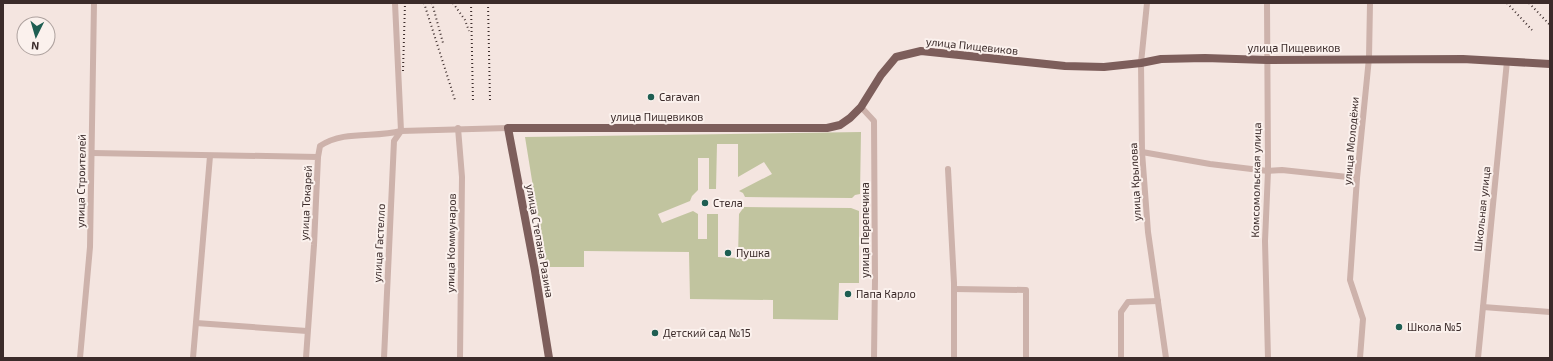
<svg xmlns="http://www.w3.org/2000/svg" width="1553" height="361" font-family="'Exo 2',sans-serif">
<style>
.green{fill:#c1c49f}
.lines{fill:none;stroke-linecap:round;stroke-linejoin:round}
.minor{stroke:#cdb2ab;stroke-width:6}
.major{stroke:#7d5e5b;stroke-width:8}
.rail{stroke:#3b2b2a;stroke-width:2;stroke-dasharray:1 3;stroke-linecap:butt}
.poi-dot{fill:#1e5e52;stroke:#fbf1ed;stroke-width:1.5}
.labels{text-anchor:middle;stroke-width:4;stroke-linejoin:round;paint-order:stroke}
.street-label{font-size:11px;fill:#3b2b2a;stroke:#fbf1ed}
.poi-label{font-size:11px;fill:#3b2b2a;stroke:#fbf1ed;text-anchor:start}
</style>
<rect width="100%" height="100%" fill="#f4e5e0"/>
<polygon class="green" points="861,132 860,194 855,195 852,198 745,197 743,193 739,191 772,174 764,162 738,177 738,144 717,144 716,189 709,189 709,158 698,158 698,190 692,196 690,201 658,214 662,223 693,211 698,214 698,239 707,239 707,214 718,214 718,257 738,258 739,214 744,207 851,208 859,211 859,283 839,283 838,320 773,319 773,300 690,299 689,252 584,251 584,267 546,267 525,137"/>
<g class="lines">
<g class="minor">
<polyline points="395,3 401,131"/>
<polyline points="1147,3 1141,63 1142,152 1148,232 1166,358"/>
<polyline points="1267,3 1268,171 1265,241 1268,358"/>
<polyline points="861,107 874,121 875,279 874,358"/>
<polyline points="458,128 462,177 460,358"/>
<polyline points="1142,152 1210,164 1268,171 1282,170 1357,178"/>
<polyline points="92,153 318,157 314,245 306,358"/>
<path d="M318,157L320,146C344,130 374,138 401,131L508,128"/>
<polyline points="948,169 954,283 954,358"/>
<polyline points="954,289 1026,290 1026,358"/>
<polyline points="1483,307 1550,312"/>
<polyline points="196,323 307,331"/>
<polyline points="80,358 90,247 94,3"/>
<polyline points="193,358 210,156"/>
<polyline points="384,358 394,141 401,131"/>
<polyline points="1121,358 1121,312 1128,302 1158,301"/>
<polyline points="1360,358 1363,319 1350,280 1357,178 1369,58 1370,3"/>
<polyline points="1478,358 1507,61"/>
</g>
<polyline class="major" points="549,358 535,271 508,128 827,128 840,125 850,118 861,107 881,75 896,57 921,51 1065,66 1104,67 1141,63 1161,59 1205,58 1267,60 1463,59 1550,64"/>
<g class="rail">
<polyline points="424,3 455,100"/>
<polyline points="432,3 443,43"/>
<polyline points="453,3 465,20 469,31"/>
<polyline points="471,3 473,103"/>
<polyline points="488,3 490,101"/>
<polyline points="1507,3 1532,30"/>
<polyline points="1529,3 1550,25"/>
<polyline points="403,71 405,3"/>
</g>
</g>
<g class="poi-dot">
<circle cx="651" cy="97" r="4"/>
<circle cx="705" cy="203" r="4"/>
<circle cx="728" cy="253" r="4"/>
<circle cx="848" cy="294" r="4"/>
<circle cx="1399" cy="327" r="4"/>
<circle cx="655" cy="333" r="4"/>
</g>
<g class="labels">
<g class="street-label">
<text transform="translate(972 46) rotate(6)" y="4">улица Пищевиков</text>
<text x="1294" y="52">улица Пищевиков</text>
<text x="657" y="121">улица Пищевиков</text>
<text transform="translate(1351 141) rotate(-85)" y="4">улица Молодёжи</text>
<text transform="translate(1256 180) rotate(-89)" y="4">Комсомольская улица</text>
<text transform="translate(81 181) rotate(-89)" y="4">улица Строителей</text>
<text transform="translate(1135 182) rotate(-93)" y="4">улица Крылова</text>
<text transform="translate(306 203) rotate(-87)" y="4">улица Токарей</text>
<text transform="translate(1482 209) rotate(-84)" y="4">Школьная улица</text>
<text transform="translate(865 230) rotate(-90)" y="4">улица Перепечина</text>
<text transform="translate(540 241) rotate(80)" y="4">улица Степана Разина</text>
<text transform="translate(379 243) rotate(-87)" y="4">улица Гастелло</text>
<text transform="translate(451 243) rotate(-89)" y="4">улица Коммунаров</text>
</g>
<g class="poi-label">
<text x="659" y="101">Caravan</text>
<text x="713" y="207">Стела</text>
<text x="736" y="257">Пушка</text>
<text x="856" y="298">Папа Карло</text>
<text x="1407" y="331">Школа №5</text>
<text x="663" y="337">Детский сад №15</text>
</g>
</g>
<rect width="1553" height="361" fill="none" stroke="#3b2b2a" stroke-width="8"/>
<g transform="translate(36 36) rotate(185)"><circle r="19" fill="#fbf1ed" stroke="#aea29f"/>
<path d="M0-3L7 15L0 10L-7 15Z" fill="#1e5e52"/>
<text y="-6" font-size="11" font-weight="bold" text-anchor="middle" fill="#3b2b2a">N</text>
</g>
</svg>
